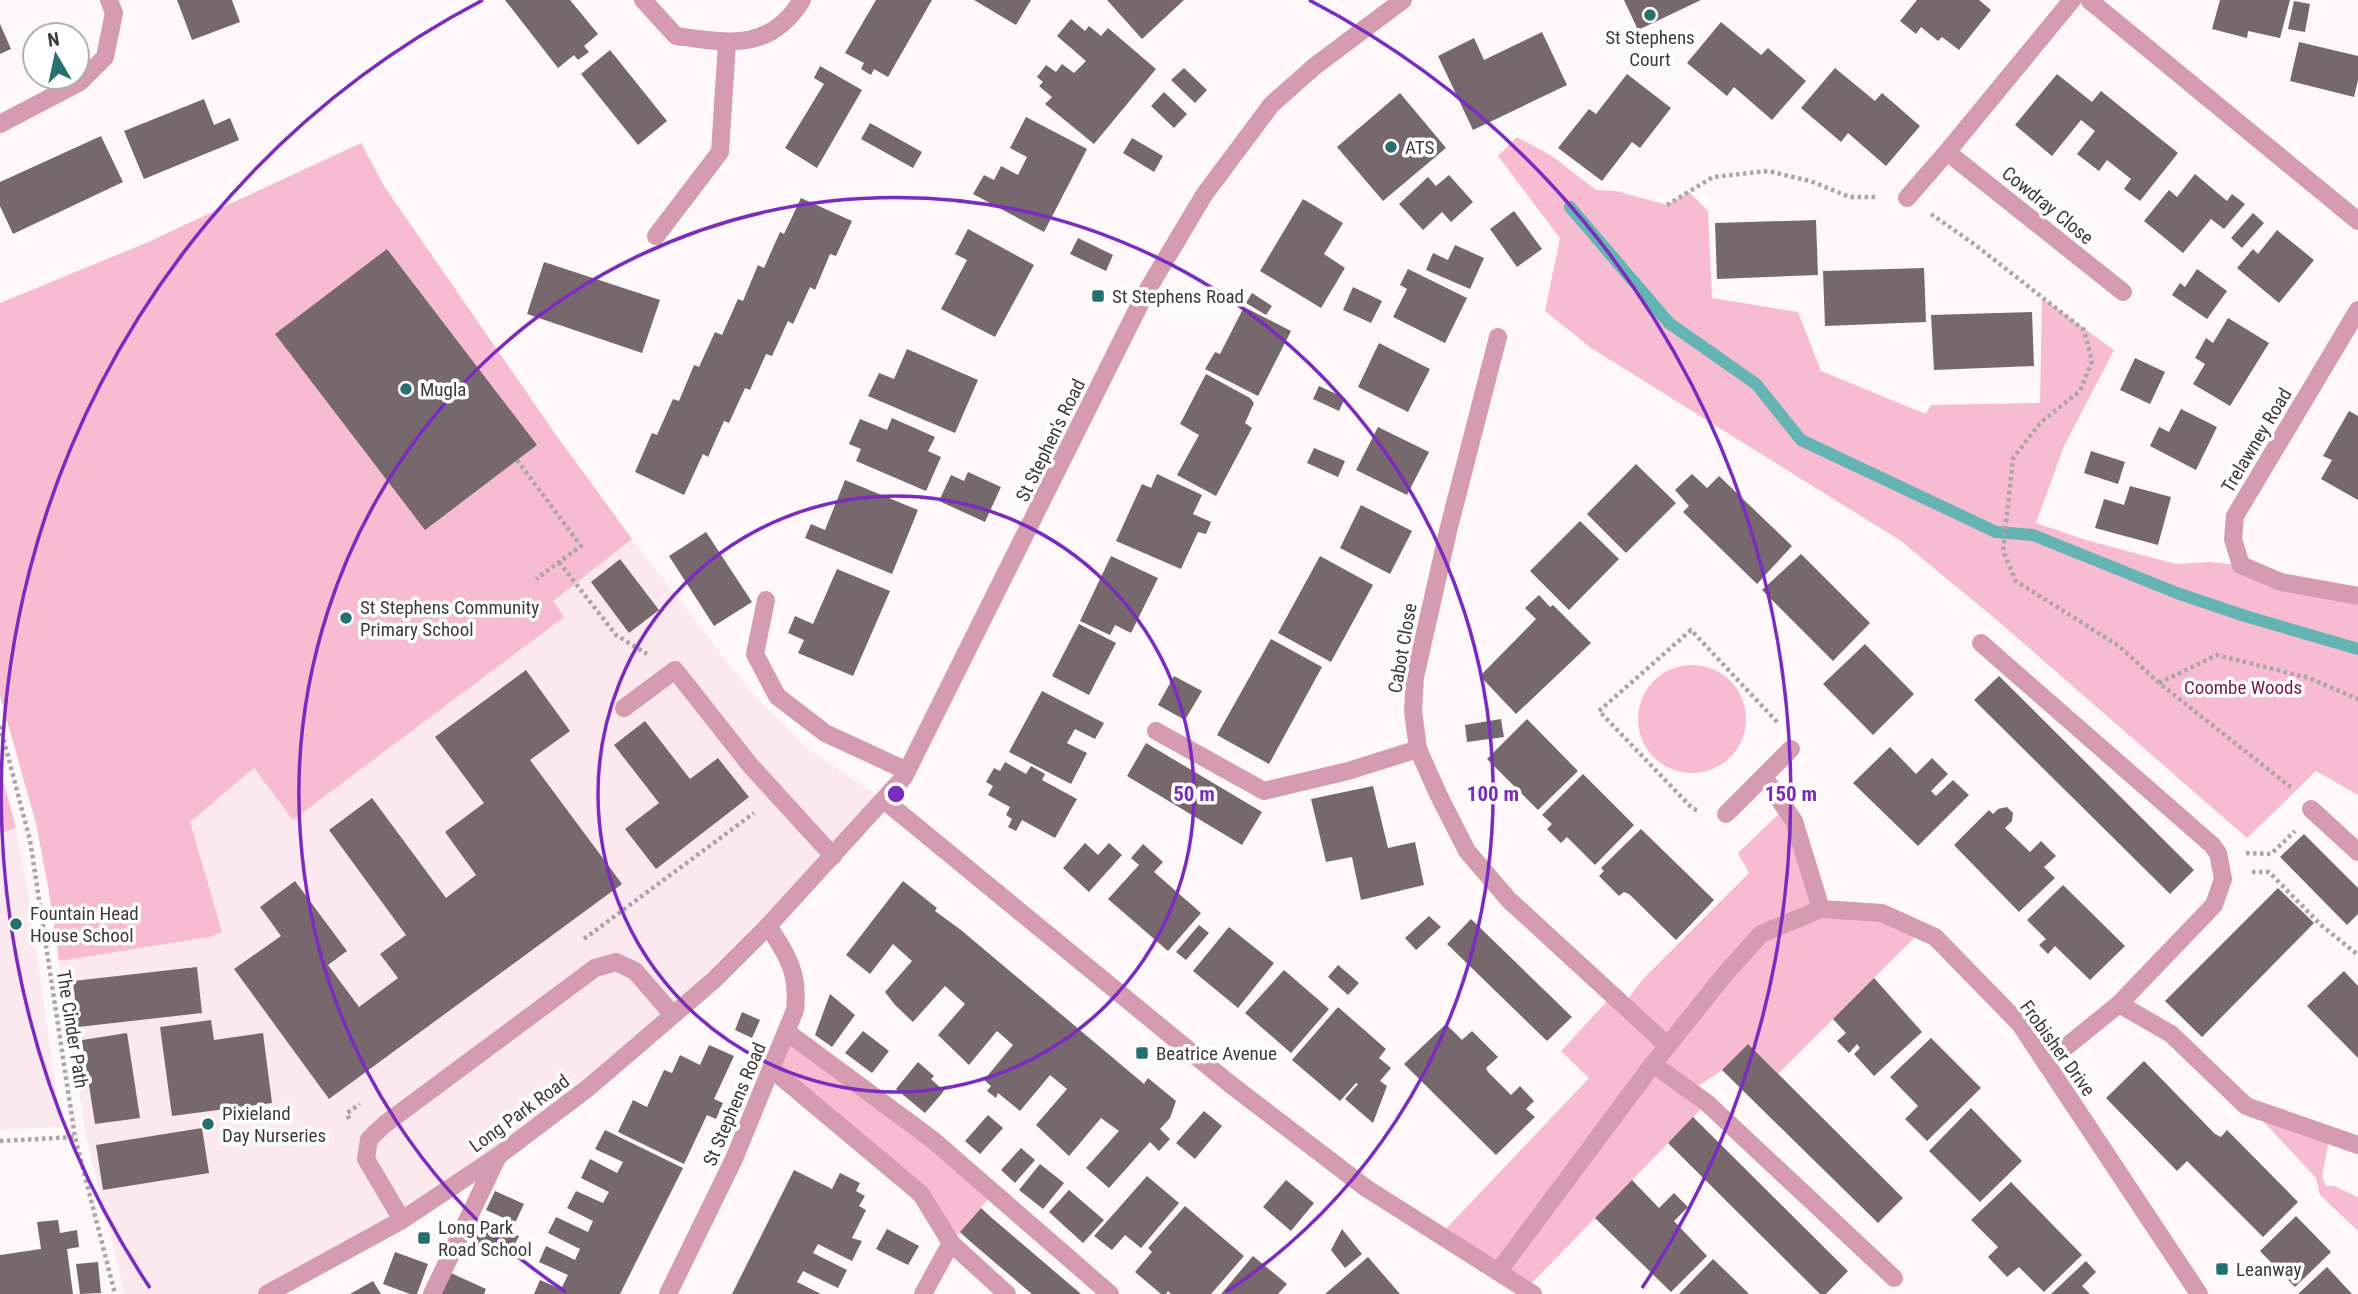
<svg xmlns="http://www.w3.org/2000/svg" width="2358" height="1294" font-family="'Roboto Condensed',sans-serif">
<style>
.built{fill:#fce9f0}
.green{fill:#f7bcd2}
.lines{fill:none;stroke-linecap:round;stroke-linejoin:round}
.stream{stroke:#63b4b3;stroke-width:12}
.building{fill:#76686d}
.path{stroke:#aba5a7;stroke-width:4.5;stroke-dasharray:3.5 3.5;stroke-linecap:butt}
.minor{stroke:#d49bb1;stroke-width:18}
.ring{fill:none;stroke:#7b2cbf;stroke-width:3.5}
.poi-dot{fill:#267070;stroke:#fff;stroke-width:2.5}
.labels{text-anchor:middle;stroke-width:7;stroke-linejoin:round;paint-order:stroke}
.poi-label{font-size:19px;fill:#3f393b;stroke:#fff;text-anchor:start}
.street-label{font-size:19px;fill:#3f393b;stroke:#fff}
.park-label{font-size:19px;fill:#761849;stroke:#fff}
.centre{fill:#7b2cbf;stroke:#fff;stroke-width:3.5}
.ring-label{font-size:21px;text-anchor:middle;font-weight:bold;fill:#7b2cbf;stroke:#fff;stroke-width:7;stroke-linejoin:round;paint-order:stroke}
</style>
<rect width="100%" height="100%" fill="#fef8fa"/>
<g class="built">
<polygon points="361,143 384,186 556,435 632,539 754,696 808,749 884,800 768,926 491,1160 265,1294 125,1294 86,1136 48,886 36,823 0,696 0,303 146,243"/>
<polygon points="0,769 16,828 29,896 61,1127 0,1130"/>
</g>
<g class="green">
<polygon points="1517,137 1552,156 1596,190 1616,191 1667,205 1689,192 1708,211 1712,298 1798,312 1821,371 1926,414 1931,405 2040,403 2042,298 2114,350 2064,446 2036,523 2086,540 2176,564 2210,562 2241,565 2358,596 2358,795 2316,771 2247,838 1998,621 1901,541 1591,348 1545,311 1560,238 1498,156"/>
<polygon points="361,143 384,186 556,435 632,539 553,601 564,617 293,820 254,768 190,822 222,932 209,937 59,961 48,886 36,823 0,696 0,303 146,243"/>
<circle cx="1692" cy="719" r="54"/>
<polygon points="0,769 16,828 0,833"/>
<polygon points="1785,808 1821,909 1922,930 1778,1074 1748,1044 1722,1070 1691,1091 1707,1103 1526,1289 1440,1235 1589,1078 1561,1051 1613,995 1624,1004 1643,979 1749,873 1738,853"/>
<polygon points="787,1032 994,1192 951,1243 921,1194 773,1070"/>
<polygon points="2249,1106 2330,1135 2322,1176 2326,1186 2334,1186 2358,1197 2358,1231 2320,1195 2316,1178"/>
</g>
<g class="lines">
<polyline class="stream" points="1570,207 1669,323 1756,384 1801,440 1996,532 2033,535 2177,593 2245,616 2358,649"/>
</g>
<g class="building">
<polygon points="177,0 232,0 240,22 192,40"/>
<polygon points="505,0 570,0 598,34 584,46 589,52 578,60 574,55 558,68"/>
<polygon points="876,0 932,0 888,77 874,69 871,75 861,69 864,63 845,53"/>
<polygon points="974,0 1031,0 1016,25"/>
<polygon points="1107,0 1184,0 1142,39"/>
<polygon points="1624,0 1701,0 1638,30"/>
<polygon points="1917,0 1979,0 1991,10 1959,50 1942,37 1938,41 1921,27 1916,34 1900,21"/>
<polygon points="2220,0 2290,0 2280,38 2248,31 2247,38 2212,29"/>
<polygon points="2294,1 2310,4 2305,32 2288,29"/>
<polygon points="1071,19 1085,31 1089,26 1101,36 1108,28 1156,69 1094,144 1045,104 1052,97 1039,86 1043,82 1037,77 1046,65 1056,72 1062,64 1074,73 1086,61 1057,36"/>
<polygon points="1721,22 1761,55 1768,48 1806,81 1772,120 1734,87 1727,96 1687,63"/>
<polygon points="0,24 11,49 0,54"/>
<polygon points="1542,32 1567,85 1473,130 1438,56 1474,38 1484,60"/>
<polygon points="2299,42 2358,56 2358,80 2354,97 2290,81"/>
<polygon points="610,50 667,121 638,145 581,74"/>
<polygon points="820,66 862,90 817,168 785,148 824,84 814,78"/>
<polygon points="1184,68 1207,90 1195,103 1171,80"/>
<polygon points="1835,68 1875,101 1882,93 1920,126 1886,166 1848,133 1841,142 1801,108"/>
<polygon points="1627,74 1671,108 1640,148 1632,142 1602,181 1558,148 1589,109 1596,114"/>
<polygon points="2057,74 2092,102 2101,91 2178,153 2140,201 2124,189 2131,179 2107,160 2099,171 2077,154 2095,131 2081,120 2052,156 2015,125"/>
<polygon points="1164,92 1187,114 1174,128 1151,106"/>
<polygon points="1400,93 1446,148 1383,201 1337,147"/>
<polygon points="204,99 214,125 230,118 239,140 144,179 124,131"/>
<polygon points="1026,117 1087,149 1044,232 973,194 984,175 994,180 1001,166 1018,175 1027,157 1010,148"/>
<polygon points="870,123 922,152 913,168 861,139"/>
<polygon points="101,136 123,182 13,234 0,206 0,182"/>
<polygon points="1132,138 1163,156 1154,172 1123,153"/>
<polygon points="2195,174 2227,201 2232,194 2245,204 2224,229 2211,219 2183,253 2144,221 2169,190 2177,197"/>
<polygon points="1449,175 1473,202 1451,222 1442,212 1423,230 1399,204 1428,177 1436,186"/>
<polygon points="801,198 852,221 836,256 830,254 815,290 810,287 793,324 788,321 772,356 766,354 750,390 745,388 729,423 724,421 708,457 703,454 684,495 635,472 652,433 657,435 673,399 679,401 694,365 699,367 715,332 722,335 738,299 743,301 758,265 764,268 780,232 784,234"/>
<polygon points="1303,199 1343,223 1324,254 1345,268 1321,308 1260,271"/>
<polygon points="1514,211 1542,249 1517,267 1490,229"/>
<polygon points="2253,213 2264,223 2242,248 2231,238"/>
<polygon points="1816,220 1818,275 1717,279 1715,223"/>
<polygon points="968,229 1034,265 995,337 941,309 967,260 955,254"/>
<polygon points="2277,230 2314,260 2279,303 2237,268 2253,249 2258,254"/>
<polygon points="1078,238 1113,255 1106,271 1070,254"/>
<polygon points="1455,245 1484,258 1470,289 1426,270 1433,253 1448,260"/>
<polygon points="387,249 537,445 425,530 275,334"/>
<polygon points="544,262 660,300 642,353 527,314"/>
<polygon points="1924,268 1926,322 1825,326 1823,271"/>
<polygon points="1408,269 1467,298 1445,343 1393,317 1407,289 1400,285"/>
<polygon points="2197,269 2227,291 2207,319 2172,295 2180,283 2185,287"/>
<polygon points="1353,287 1382,301 1371,323 1343,310"/>
<polygon points="1252,293 1272,306 1266,315 1246,303"/>
<polygon points="1244,307 1291,331 1258,396 1205,369 1215,352 1220,354"/>
<polygon points="2032,312 2034,366 1934,370 1931,315"/>
<polygon points="2228,318 2269,343 2230,406 2193,384 2205,364 2195,358 2206,338 2213,343"/>
<polygon points="1379,343 1430,369 1408,412 1358,387"/>
<polygon points="907,349 978,380 955,433 868,396 879,373 894,379"/>
<polygon points="2135,358 2165,372 2150,404 2120,390"/>
<polygon points="1206,374 1250,398 1254,403 1245,423 1252,428 1216,496 1177,475 1199,435 1180,424"/>
<polygon points="1319,386 1345,398 1339,411 1313,399"/>
<polygon points="2181,409 2217,427 2196,470 2150,446 2159,427 2169,432"/>
<polygon points="2349,411 2358,416 2358,500 2321,479 2332,460 2323,456"/>
<polygon points="892,418 935,437 928,451 941,457 926,491 856,461 861,449 849,444 860,419 887,430"/>
<polygon points="1378,427 1429,452 1407,495 1356,470"/>
<polygon points="1314,448 1345,461 1338,477 1307,463"/>
<polygon points="2091,451 2125,462 2118,484 2084,473"/>
<polygon points="1636,464 1676,503 1626,553 1587,514"/>
<polygon points="968,472 1001,487 985,522 939,501 951,475 964,481"/>
<polygon points="1157,474 1202,495 1193,514 1211,522 1206,534 1198,532 1181,569 1116,541 1142,484 1151,488"/>
<polygon points="1692,474 1707,488 1719,476 1792,546 1757,584 1683,512 1689,506 1675,490"/>
<polygon points="845,480 918,510 892,574 805,538 811,524 825,530"/>
<polygon points="2130,486 2171,497 2158,545 2095,528 2104,499 2124,505"/>
<polygon points="1361,505 1412,531 1390,574 1340,548"/>
<polygon points="1580,521 1619,559 1569,610 1530,571"/>
<polygon points="706,532 752,602 714,626 669,556"/>
<polygon points="1801,554 1870,623 1833,661 1762,590"/>
<polygon points="1111,556 1158,578 1131,633 1115,625 1110,635 1080,621"/>
<polygon points="1320,556 1373,585 1331,662 1278,633"/>
<polygon points="620,559 659,610 629,633 591,582"/>
<polygon points="837,569 890,591 853,676 798,653 804,640 788,633 795,616 813,624"/>
<polygon points="1539,595 1550,607 1553,605 1591,643 1516,714 1480,676 1536,619 1525,608"/>
<polygon points="1079,624 1116,643 1089,695 1052,676"/>
<polygon points="1271,639 1322,667 1269,764 1217,735"/>
<polygon points="1865,644 1914,694 1873,735 1823,684"/>
<polygon points="526,670 570,731 530,760 622,884 329,1099 234,969 281,936 260,907 295,881 347,951 328,965 359,1007 398,978 380,954 406,935 329,830 372,798 446,898 476,875 445,832 484,803 435,737"/>
<polygon points="1174,676 1202,691 1185,720 1158,705"/>
<polygon points="1999,676 2194,870 2170,894 1974,700"/>
<polygon points="1042,691 1104,723 1095,739 1075,729 1067,743 1087,753 1071,784 1009,752"/>
<polygon points="1501,719 1504,737 1467,742 1465,725"/>
<polygon points="1527,719 1578,771 1538,810 1487,759"/>
<polygon points="645,721 690,779 718,758 749,797 656,869 625,829 659,803 614,745"/>
<polygon points="1146,743 1262,812 1242,845 1127,776"/>
<polygon points="1890,747 1916,774 1932,758 1948,774 1931,791 1936,796 1953,780 1969,795 1918,846 1853,783"/>
<polygon points="1005,762 1026,774 1031,766 1045,774 1042,780 1077,799 1055,838 1022,820 1016,831 1008,827 1012,819 1006,815 1010,807 988,795 993,786 986,782 994,768 1000,771"/>
<polygon points="1583,774 1634,825 1595,865 1567,837 1561,843 1547,829 1552,824 1542,815"/>
<polygon points="1373,786 1388,848 1415,842 1424,885 1361,900 1352,857 1326,862 1311,799"/>
<polygon points="2007,807 2013,813 2012,821 2005,828 2030,852 2041,841 2056,856 2044,867 2055,878 2019,912 1954,845 1989,810 1993,814 1998,809"/>
<polygon points="1641,829 1714,900 1676,940 1629,894 1624,892 1619,896 1599,876 1604,871 1601,868"/>
<polygon points="2304,834 2358,888 2358,914 2347,925 2280,857"/>
<polygon points="1085,843 1098,855 1109,843 1122,855 1089,892 1063,868"/>
<polygon points="1143,844 1163,862 1154,872 1201,913 1168,951 1108,899 1139,865 1131,858"/>
<polygon points="903,881 937,908 935,911 961,930 1144,1084 1148,1078 1176,1101 1170,1118 1160,1129 1170,1139 1159,1151 1150,1142 1109,1188 1086,1168 1119,1131 1101,1118 1069,1156 1036,1125 1067,1089 1050,1075 1020,1111 998,1093 996,1098 987,1091 991,1086 984,1080 1013,1045 997,1031 969,1065 938,1035 965,1004 945,986 913,1022 895,1005 885,992 912,961 893,944 870,974 846,955"/>
<polygon points="2063,885 2125,946 2090,980 2055,946 2048,954 2039,945 2046,939 2027,920"/>
<polygon points="2278,888 2314,923 2202,1037 2165,1001"/>
<polygon points="1429,916 1441,927 1416,950 1405,938"/>
<polygon points="1471,919 1572,1017 1547,1041 1447,944"/>
<polygon points="1199,925 1209,933 1186,960 1176,952"/>
<polygon points="1229,927 1274,963 1238,1008 1193,971"/>
<polygon points="1338,965 1359,983 1348,995 1328,977"/>
<polygon points="197,967 202,1013 78,1027 73,981"/>
<polygon points="1284,970 1329,1009 1291,1053 1245,1013"/>
<polygon points="2344,971 2358,986 2358,1058 2307,1006"/>
<polygon points="1874,978 1922,1032 1874,1076 1854,1054 1860,1048 1857,1044 1849,1053 1837,1041 1846,1033 1833,1019"/>
<polygon points="830,994 855,1015 832,1047 815,1035"/>
<polygon points="1338,1007 1386,1049 1379,1058 1391,1068 1380,1081 1387,1086 1373,1123 1345,1099 1358,1084 1356,1083 1340,1101 1292,1060"/>
<polygon points="742,1012 760,1020 752,1038 735,1030"/>
<polygon points="211,1020 214,1040 263,1033 272,1103 172,1116 160,1027"/>
<polygon points="1446,1024 1462,1040 1472,1031 1498,1057 1486,1068 1488,1072 1511,1095 1520,1086 1534,1101 1526,1109 1535,1117 1496,1155 1404,1064"/>
<polygon points="863,1031 889,1051 872,1073 845,1053"/>
<polygon points="127,1033 140,1118 95,1124 82,1040"/>
<polygon points="1931,1038 1981,1088 1927,1141 1905,1119 1918,1106 1890,1077"/>
<polygon points="1748,1044 1903,1198 1878,1223 1722,1070"/>
<polygon points="709,1045 734,1056 714,1099 723,1103 716,1119 707,1115 684,1164 618,1132 633,1100 647,1107 664,1070 672,1073 680,1055 700,1065"/>
<polygon points="2144,1061 2215,1134 2221,1137 2227,1130 2298,1202 2263,1237 2187,1161 2177,1171 2106,1098"/>
<polygon points="918,1062 934,1076 931,1079 944,1091 925,1113 896,1089"/>
<polygon points="1971,1108 2022,1161 1980,1202 1929,1151"/>
<polygon points="1204,1111 1222,1126 1195,1159 1176,1143"/>
<polygon points="988,1115 1003,1128 980,1154 965,1141"/>
<polygon points="1693,1117 1848,1271 1826,1294 1820,1294 1668,1143"/>
<polygon points="202,1128 209,1173 103,1190 96,1145"/>
<polygon points="605,1130 683,1168 620,1294 534,1294 540,1280 561,1289 568,1275 539,1262 546,1246 575,1260 580,1249 548,1233 556,1217 588,1232 593,1221 567,1208 576,1191 603,1203 609,1192 581,1178 590,1159 617,1173 623,1162 595,1149"/>
<polygon points="1021,1148 1035,1160 1015,1183 1001,1170"/>
<polygon points="1040,1164 1064,1183 1043,1209 1019,1190"/>
<polygon points="794,1170 832,1189 840,1173 860,1183 856,1191 865,1196 859,1206 866,1210 852,1238 862,1241 852,1261 818,1244 813,1253 847,1270 838,1288 803,1271 797,1282 821,1294 732,1294"/>
<polygon points="1147,1176 1179,1203 1141,1248 1125,1235 1112,1250 1094,1236"/>
<polygon points="1286,1180 1314,1203 1291,1231 1263,1207"/>
<polygon points="1632,1180 1659,1208 1674,1193 1688,1207 1674,1221 1707,1256 1671,1292 1595,1218"/>
<polygon points="2011,1182 2082,1255 2044,1292 2019,1267 2007,1277 1988,1257 1998,1247 1971,1220"/>
<polygon points="1069,1190 1104,1220 1083,1243 1049,1212"/>
<polygon points="495,1191 524,1204 515,1223 486,1210"/>
<polygon points="1185,1206 1244,1256 1211,1294 1171,1294 1168,1291 1166,1294 1161,1294 1135,1272 1152,1252 1148,1248"/>
<polygon points="981,1208 993,1219 1081,1294 1032,1294 972,1243 960,1232"/>
<polygon points="2296,1216 2331,1252 2295,1287 2260,1251"/>
<polygon points="482,1218 519,1236 507,1260 470,1241"/>
<polygon points="58,1220 60,1233 77,1230 79,1247 67,1249 73,1294 0,1294 0,1255 41,1249 37,1222"/>
<polygon points="887,1229 919,1246 908,1265 876,1249"/>
<polygon points="1342,1229 1362,1254 1345,1268 1331,1250"/>
<polygon points="395,1252 428,1264 417,1294 410,1294 383,1284"/>
<polygon points="1253,1256 1287,1284 1278,1294 1221,1294"/>
<polygon points="1368,1257 1400,1294 1325,1294"/>
<polygon points="1713,1259 1738,1283 1749,1294 1679,1294"/>
<polygon points="2086,1261 2096,1272 2082,1286 2090,1294 2051,1294"/>
<polygon points="98,1262 101,1293 80,1294 76,1264"/>
<polygon points="2327,1267 2352,1294 2298,1294"/>
<polygon points="451,1273 486,1289 484,1294 441,1294"/>
<polygon points="373,1281 381,1294 350,1294"/>
</g>
<g class="lines">
<g class="path">
<polyline points="1667,205 1713,177 1768,171 1810,181 1850,197 1878,197"/>
<polyline points="1931,214 1974,244 2084,330 2092,361 2080,391 2041,422 2013,458 2003,551 2016,581 2119,646 2159,683 2293,789"/>
<polyline points="517,460 581,546 536,579"/>
<polyline points="559,562 616,635 647,654"/>
<polyline points="2159,683 2217,655 2309,678 2358,699"/>
<polyline points="0,726 30,840 75,1137 115,1294"/>
<polyline points="1697,810 1693,809 1599,711 1691,630 1778,723"/>
<polyline points="2246,853 2271,854 2295,831"/>
<polyline points="2252,872 2269,872 2321,925 2358,955"/>
<polyline points="584,939 754,813"/>
<polyline points="349,1119 347,1113 360,1104"/>
<polyline points="0,1141 75,1137"/>
</g>
<g class="minor">
<path d="M643,0L676,36C728,43 770,52 802,0"/>
<polyline points="2072,0 1947,152 2123,292"/>
<polyline points="2089,0 2358,221"/>
<polyline points="0,124 80,82 105,57 114,13 109,0"/>
<polyline points="1907,198 1947,152"/>
<polyline points="656,236 720,152 727,43"/>
<polyline points="2358,310 2235,516 2233,539 2241,565 2281,582 2358,596"/>
<polyline points="1498,337 1449,527 1415,677 1413,711 1418,749 1439,796 1467,851 1509,900 1668,1046"/>
<polyline points="766,600 755,654 777,696 825,733 907,771"/>
<polyline points="1981,643 2212,845 2218,853 2223,879 2214,905 2119,1004"/>
<polyline points="624,708 675,670 750,765 833,856"/>
<polyline points="1156,731 1264,791 1348,771 1418,749"/>
<polyline points="1764,777 1794,821 1821,909"/>
<polyline points="884,800 1230,1084 1366,1188 1533,1294"/>
<polyline points="2311,809 2358,852"/>
<polyline points="1726,814 1791,749"/>
<polyline points="787,1032 933,1140 1110,1294"/>
<polyline points="2046,1063 2119,1004 2171,1034 2246,1106 2358,1145"/>
<polyline points="1653,1064 1707,1103 1894,1278"/>
<polyline points="773,1070 921,1194 951,1243 1007,1294"/>
<polyline points="402,1220 366,1159 369,1139 385,1124 595,968 616,962 635,971 673,1015"/>
<polyline points="1498,1272 1653,1064 1725,974 1761,934 1821,909 1882,913 1935,937 2020,1024 2199,1294"/>
<polyline points="267,1294 402,1220 498,1156 588,1088 714,980 768,926 904,777 1145,294 1204,195 1271,105 1315,66 1403,0"/>
<polyline points="432,1294 498,1156"/>
<path d="M668,1294L734,1159L795,1010C799,974 788,955 768,926"/>
<polyline points="923,1294 951,1243"/>
</g>
</g>
<g class="ring">
<circle cx="896" cy="794" r="298"/>
<path d="M566 1292A597 597 0 1 1 1226 1292"/>
<path d="M150 1288A895 895 0 0 1 483 0M1309 0A895 895 0 0 1 1642 1288"/>
</g>
<g class="poi-dot">
<circle cx="1650" cy="15" r="7"/>
<circle cx="1391" cy="147" r="7"/>
<rect x="1091" y="289" width="14" height="14" rx="3.5"/>
<circle cx="406" cy="389" r="7"/>
<circle cx="346" cy="618" r="7"/>
<circle cx="16" cy="924" r="7"/>
<rect x="1135" y="1046" width="14" height="14" rx="3.5"/>
<circle cx="208" cy="1124" r="7"/>
<rect x="417" y="1231" width="14" height="14" rx="3.5"/>
<rect x="2215" y="1262" width="14" height="14" rx="3.5"/>
</g>
<g class="labels">
<g class="poi-label">
<text x="1650" y="44" text-anchor="middle">St Stephens<tspan x="1650" dy="22">Court</tspan></text>
<text x="1405" y="154">ATS</text>
<text x="1112" y="303">St Stephens Road</text>
<text x="420" y="396">Mugla</text>
<text x="360" y="614">St Stephens Community<tspan x="360" dy="22">Primary School</tspan></text>
<text x="30" y="920">Fountain Head<tspan x="30" dy="22">House School</tspan></text>
<text x="1156" y="1060">Beatrice Avenue</text>
<text x="222" y="1120">Pixieland<tspan x="222" dy="22">Day Nurseries</tspan></text>
<text x="438" y="1234">Long Park<tspan x="438" dy="22">Road School</tspan></text>
<text x="2236" y="1276">Leanway</text>
</g>
<g class="street-label">
<text transform="translate(2048 205) rotate(39)" y="7">Cowdray Close</text>
<text transform="translate(1050 440) rotate(-64)" y="7">St Stephen's Road</text>
<text transform="translate(2256 440) rotate(-59)" y="7">Trelawney Road</text>
<text transform="translate(1402 648) rotate(-80)" y="7">Cabot Close</text>
<text transform="translate(73 1029) rotate(81)" y="7">The Cinder Path</text>
<text transform="translate(2058 1048) rotate(54)" y="7">Frobisher Drive</text>
<text transform="translate(734 1104) rotate(-67)" y="7">St Stephens Road</text>
<text transform="translate(519 1113) rotate(-36)" y="7">Long Park Road</text>
</g>
<g class="park-label">
<text x="2243" y="694">Coombe Woods</text>
</g>
</g>
<circle cx="896" cy="794" r="10" class="centre"/>
<g class="ring-label">
<text x="1194" y="801">50 m</text>
<text x="1493" y="801">100 m</text>
<text x="1791" y="801">150 m</text>
</g>
<g transform="translate(56 56) rotate(351)"><circle r="33" fill="#ffffff" stroke="#b2b0b1" stroke-width="2"/>
<path d="M0-5L12 26L0 18L-12 26Z" fill="#267070"/>
<text y="-10" font-size="19" font-weight="bold" text-anchor="middle" fill="#3f393b">N</text>
</g>
</svg>
